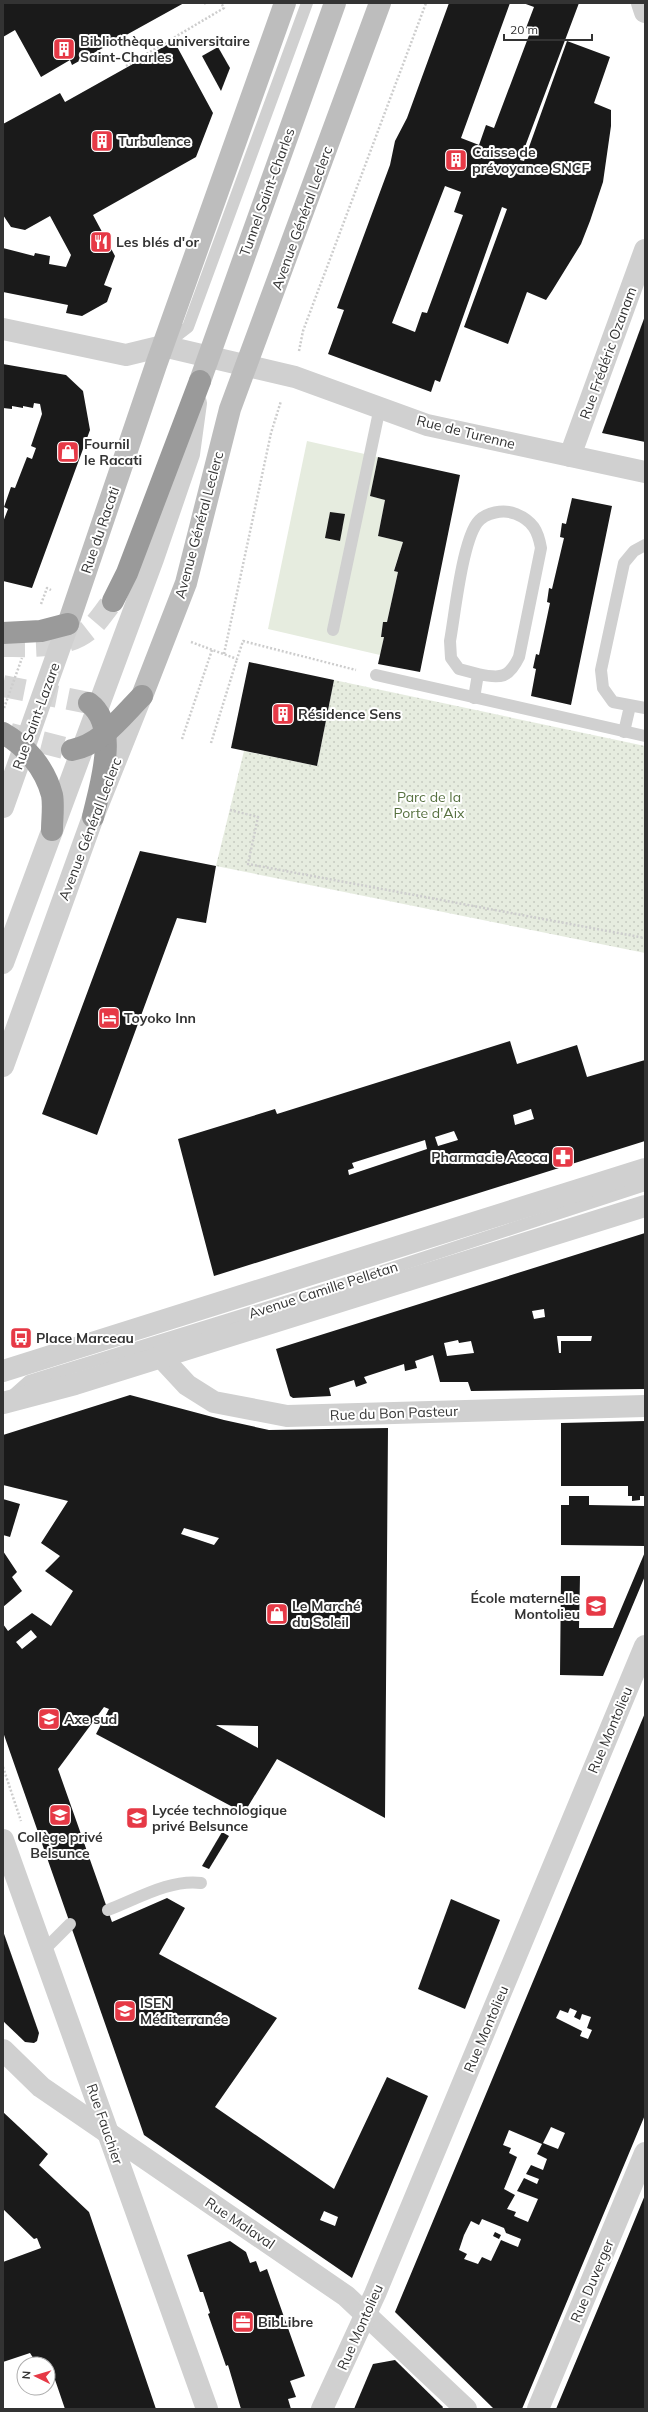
<svg xmlns="http://www.w3.org/2000/svg" width="648" height="2412" font-family="Mulish,sans-serif">
<style>
.green{fill:#e6ecdf}
.park{fill:url(#park-dots)}
.building{fill:#1a1a1a;fill-rule:evenodd}
.lines{fill:none;stroke-linecap:round;stroke-linejoin:round}
.motorway-tunnel{stroke:#d6d6d6;stroke-width:22;stroke-dasharray:22 11;stroke-linecap:butt}
.path{stroke:#cdcdcd;stroke-width:2.5;stroke-dasharray:2 2;stroke-linecap:butt}
.service{stroke:#d0d0d0;stroke-width:12}
.minor{stroke:#d0d0d0;stroke-width:22}
.tertiary{stroke:#d0d0d0;stroke-width:22}
.secondary{stroke:#bdbdbd;stroke-width:22}
.motorway{stroke:#9a9a9a;stroke-width:22}
.labels{text-anchor:middle;stroke-width:4;stroke-linejoin:round;paint-order:stroke}
.poi-label{font-size:14px;font-weight:bold;fill:#333;stroke:#fff;text-anchor:start}
.street-label{font-size:14px;fill:#333;stroke:#fff}
.park-label{font-size:14px;fill:#56703f;stroke:#fff}
</style>
<defs>
<pattern id="park-dots" width="8" height="8" patternUnits="userSpaceOnUse"><rect width="8" height="8" fill="#e6ecdf"/><path d="M2 2h.1M6 6h.1" fill="none" stroke="#c6cbc0" stroke-width="1.8" stroke-linecap="round"/></pattern>
</defs>
<rect width="100%" height="100%" fill="#fff"/>
<polygon class="green" points="307,441 378,457 370,496 385,500 378,536 403,542 394,570 398,572 387,622 383,622 381,636 384,637 380,655 268,629"/>
<polygon class="park" points="334,680 645,746 645,953 216,866 244,751 317,766"/>
<g class="building">
<polygon points="3,3 184,3 72,65 70,60 41,77 15,30 3,37"/>
<path d="M449,3H510L461,138L479,145L486,125L494,128L531,30L526,28L534,7L523,3H579L520,160L524,161L567,41L610,57L594,103L611,110V126L603,182L590,221L581,244L552,291L546,300L527,292L508,344L464,327L507,209L502,207L440,382L435,380L431,392L328,354L344,310L337,308L390,165L395,141L407,118ZM445,186L461,192L454,212L463,215L427,313L422,312L415,332L392,323Z"/>
<polygon points="174,41 213,113 196,157 93,215 115,256 104,285 112,288 107,302 82,316 66,313 68,305 3,292 3,248 34,256 35,253 50,256 49,264 66,267 71,255 50,216 25,230 11,227 3,215 3,124 60,93 65,102"/>
<polygon points="218,47 230,68 221,91 202,56"/>
<polygon points="645,316 645,442 602,433"/>
<polygon points="3,364 66,375 83,391 90,430 32,588 3,581 3,522 8,509 4,507 11,487 15,488 27,457 32,459 36,448 31,446 42,414 40,404 34,403 33,408 23,406 23,408 12,406 12,409 3,408"/>
<polygon points="378,457 460,475 420,672 378,664 384,637 381,637 383,622 387,622 398,572 394,571 403,542 378,536 385,500 370,496"/>
<polygon points="572,498 612,506 571,705 531,696 536,669 533,668 536,654 539,655 550,603 547,602 549,588 552,589 564,538 560,537 562,523 566,524"/>
<polygon points="330,512 345,514 340,541 325,538"/>
<polygon points="249,662 334,680 317,766 231,748"/>
<polygon points="140,851 216,866 206,923 177,918 97,1135 42,1114"/>
<path d="M510,1041L517,1064L577,1045L587,1077L645,1060V1141L214,1276L178,1139L275,1109L277,1114ZM531,1109L534,1119L515,1125L513,1115ZM454,1131L458,1140L438,1146L435,1137ZM425,1140L427,1149L349,1175L348,1170L354,1168L352,1163Z"/>
<path d="M645,1233V1389L471,1391L468,1382H440L433,1355L415,1361L417,1368L405,1371L404,1364L364,1377L367,1383L356,1387L354,1380L329,1388L331,1396L293,1398L290,1396L276,1349ZM544,1309L545,1317L534,1319L532,1311ZM557,1336H592L591,1341H561V1353H559ZM458,1340L459,1343L471,1341L474,1353L447,1356L444,1343Z"/>
<path d="M130,1395L224,1420L269,1430L388,1428L385,1818L277,1759L244,1813L96,1734L109,1709L104,1707L58,1769L112,1922L167,1898L185,1908L159,1954L277,2018L215,2107L334,2189L387,2077L428,2096L352,2278L144,2135L3,1732V1624L8,1631L32,1613L51,1626L73,1591L45,1571L60,1556L41,1543L68,1501L3,1485V1435ZM184,1528L219,1538L214,1545L181,1534ZM31,1630L37,1637L22,1649L16,1642ZM216,1725L258,1726V1748ZM324,2211L338,2217L335,2226L320,2220Z"/>
<polygon points="645,1421 645,1496 640,1496 640,1500 632,1501 632,1496 628,1496 628,1486 561,1486 561,1423"/>
<polygon points="569,1496 589,1496 589,1505 645,1506 645,1546 561,1545 561,1505 569,1505"/>
<polygon points="3,1499 20,1504 10,1537 3,1535"/>
<polygon points="3,1551 17,1572 12,1577 22,1591 3,1607"/>
<polygon points="645,1552 645,1576 603,1676 560,1675 561,1576 580,1576 579,1628 613,1628"/>
<path d="M645,1713V2115L522,2409H494L395,2312ZM570,2008L577,2011L574,2017L580,2020L582,2014L591,2017L587,2028L592,2030L588,2039L580,2036L582,2031L556,2018L560,2010L568,2013ZM551,2127L565,2133L558,2149L543,2143ZM509,2130L542,2144L537,2154L547,2159L543,2170L531,2165L526,2174L539,2179L537,2184L524,2178L517,2191L538,2199L528,2222L514,2216L516,2212L507,2209L515,2195L504,2189L517,2157L509,2153L511,2148L503,2145ZM482,2219L504,2228L506,2233L521,2239L518,2247L501,2240L491,2261L482,2257L478,2264L464,2259L467,2254L459,2250L464,2235L471,2221L479,2225Z"/>
<polygon points="222,1832 229,1836 209,1869 202,1866"/>
<polygon points="451,1899 500,1920 465,2009 418,1989"/>
<polygon points="3,1931 39,2033 37,2041 34,2043 25,2042 3,2021"/>
<polygon points="3,2112 48,2154 39,2165 89,2212 156,2409 65,2409 51,2368 48,2369 48,2364 37,2364 30,2353 3,2362 3,2262 41,2248 37,2238 34,2239 3,2209"/>
<polygon points="645,2195 645,2409 556,2409 622,2251"/>
<polygon points="495,2232 501,2235 499,2239 493,2236"/>
<polygon points="230,2241 246,2252 250,2263 256,2261 260,2272 267,2269 305,2376 290,2381 296,2397 288,2399 291,2409 241,2409 228,2365 226,2366 208,2314 210,2313 203,2292 200,2292 187,2255"/>
<polygon points="395,2360 443,2407 442,2409 354,2409 373,2364"/>
</g>
<g class="lines">
<g class="motorway-tunnel">
<path d="M3,646C32,646 69,649 92,627C100,619 106,609 113,601"/>
<polyline points="3,686 89,703"/>
<polyline points="10,734 72,750"/>
</g>
<g class="path">
<polyline points="204,4 205,3"/>
<polyline points="126,66 224,8 221,3"/>
<polyline points="299,351 303,331 426,3"/>
<polyline points="41,604 47,588 51,590"/>
<polyline points="191,642 237,659 243,641 356,670"/>
<polyline points="224,654 271,433 281,401"/>
<polyline points="4,708 22,658"/>
<polyline points="182,739 212,650"/>
<polyline points="211,743 237,659"/>
<polyline points="230,810 258,817 248,864 645,938"/>
<polyline points="3,1767 21,1821"/>
</g>
<g class="service">
<polyline points="166,344 188,327 307,3"/>
<polyline points="645,545 634,551 624,563 601,670 603,688 613,702 645,708"/>
<polyline points="333,630 380,407"/>
<polyline points="376,675 645,736"/>
<path d="M474,698L478,674C501,679 509,678 519,657L541,548C538,531 533,521 516,514C504,509 485,512 477,523C462,544 455,613 450,641L451,658L459,669L478,674"/>
<polyline points="624,732 630,706"/>
<polyline points="11,1397 29,1381 343,1284 645,1185"/>
<path d="M108,1910C137,1899 170,1879 201,1883"/>
<polyline points="43,1951 70,1924"/>
</g>
<g class="minor">
<polyline points="642,3 645,12"/>
<polyline points="3,329 126,355 163,346 295,377 427,425 645,472"/>
<polyline points="570,456 645,250"/>
<polyline points="161,1357 187,1385 214,1402 287,1416 645,1406"/>
<polyline points="3,1840 207,2409"/>
<polyline points="3,2050 41,2087 346,2296 466,2409"/>
<polyline points="322,2409 375,2294 645,1646"/>
<polyline points="538,2409 645,2153"/>
</g>
<g class="tertiary">
<polyline points="3,807 68,624"/>
<polyline points="3,963 153,559 189,454 196,403"/>
<polyline points="3,1066 93,817 141,697"/>
<polyline points="3,1371 645,1169"/>
<polyline points="3,1403 75,1384 645,1206"/>
</g>
<g class="secondary">
<polyline points="200,381 335,3"/>
<polyline points="68,624 156,365 285,3"/>
<polyline points="142,696 186,583 230,409 380,3"/>
</g>
<g class="motorway">
<polyline points="113,601 127,573 200,381"/>
<polyline points="3,633 41,631 68,624"/>
<path d="M89,703C120,726 100,786 93,817"/>
<path d="M3,733C26,746 45,768 52,795C54,805 52,819 52,830"/>
<path d="M72,750C101,745 122,716 142,696"/>
</g>
</g>
<defs>
<g id="building-square" transform="scale(1.15)"><rect x="-9" y="-9" width="18" height="18" rx="4" fill="#e63946" stroke="#fff"/><path d="M-4-6H4V6H1V3H-1V6H-4ZM-2.5-4.3h1.7v1.8h-1.7ZM.8-4.3h1.7v1.8H.8ZM-2.5-1h1.7V.8h-1.7ZM.8-1h1.7V.8H.8Z" fill="#fff"/></g>
<g id="restaurant-square" transform="scale(1.15)"><rect x="-9" y="-9" width="18" height="18" rx="4" fill="#e63946" stroke="#fff"/><path d="M-5-6h1v4h1v-4h1v4h1v-4h1v5L-1.5 .5V6h-2V.5L-5-1ZM5-6V6H3V1.5H1.5Q1.5-4 5-6Z" fill="#fff"/></g>
<g id="shop-square" transform="scale(1.15)"><rect x="-9" y="-9" width="18" height="18" rx="4" fill="#e63946" stroke="#fff"/><path d="M-5-2.5h2.3a2.7 3.5 0 0 1 5.4 0H5L5.5 6h-11ZM-1.5-2.5h3a1.5 2.3 0 0 0-3 0Z" fill="#fff"/></g>
<g id="hotel-square" transform="scale(1.15)"><rect x="-9" y="-9" width="18" height="18" rx="4" fill="#e63946" stroke="#fff"/><path d="M-6-4.5h1.5V1H6V5H4.5V3h-9V5H-6ZM-4 0a1.8 1.8 0 1 1 3.6 0ZM.5 0V-2.5h3Q6-2.5 6 0Z" fill="#fff"/></g>
<g id="pharmacy-square" transform="scale(1.15)"><rect x="-9" y="-9" width="18" height="18" rx="4" fill="#e63946" stroke="#fff"/><path d="M-2-6h4v4h4v4h-4v4h-4v-4h-4v-4h4Z" fill="#fff"/></g>
<g id="bus-square" transform="scale(1.15)"><rect x="-9" y="-9" width="18" height="18" rx="4" fill="#e63946" stroke="#fff"/><path d="M-5-6H5V4H4V6H2V4H-2V6H-4V4H-5ZM-3.5-4V0h7V-4ZM-3.5 1.2v1.5H-2V1.2ZM2 1.2v1.5H3.5V1.2Z" fill="#fff"/></g>
<g id="school-square" transform="scale(1.15)"><rect x="-9" y="-9" width="18" height="18" rx="4" fill="#e63946" stroke="#fff"/><path d="M0-5L7-2L0 1L-7-2ZM-4 1L0 2.5L4 1V4Q0 6-4 4Z" fill="#fff"/></g>
<g id="university-square" transform="scale(1.15)"><rect x="-9" y="-9" width="18" height="18" rx="4" fill="#e63946" stroke="#fff"/><path d="M0-5L7-2L0 1L-7-2ZM-4 1L0 2.5L4 1V4Q0 6-4 4Z" fill="#fff"/></g>
<g id="office-square" transform="scale(1.15)"><rect x="-9" y="-9" width="18" height="18" rx="4" fill="#e63946" stroke="#fff"/><path d="M-6-3h4V-5.5h4V-3h4V5H-6ZM-1-4.5V-3h2v-1.5ZM-6 0V1H6V0Z" fill="#fff"/></g>
</defs>
<g fill-rule="evenodd">
<use href="#building-square" x="64" y="49"/>
<use href="#building-square" x="102" y="141"/>
<use href="#building-square" x="456" y="160"/>
<use href="#restaurant-square" x="101" y="242"/>
<use href="#shop-square" x="68" y="452"/>
<use href="#building-square" x="283" y="714"/>
<use href="#hotel-square" x="109" y="1018"/>
<use href="#pharmacy-square" x="563" y="1157"/>
<use href="#bus-square" x="21" y="1338"/>
<use href="#school-square" x="596" y="1606"/>
<use href="#shop-square" x="277" y="1614"/>
<use href="#university-square" x="49" y="1719"/>
<use href="#school-square" x="60" y="1815"/>
<use href="#school-square" x="137" y="1818"/>
<use href="#university-square" x="125" y="2011"/>
<use href="#office-square" x="243" y="2322"/>
</g>
<g class="labels">
<g class="poi-label">
<text x="80" y="46">Bibliothèque universitaire<tspan x="80" dy="16">Saint-Charles</tspan></text>
<text x="118" y="146">Turbulence</text>
<text x="472" y="157">Caisse de<tspan x="472" dy="16">prévoyance SNCF</tspan></text>
<text x="116" y="247">Les blés d'or</text>
<text x="84" y="449">Fournil<tspan x="84" dy="16">le Racati</tspan></text>
<text x="298" y="719">Résidence Sens</text>
<text x="124" y="1023">Toyoko Inn</text>
<text x="548" y="1162" text-anchor="end">Pharmacie Acoca</text>
<text x="36" y="1343">Place Marceau</text>
<text x="580" y="1603" text-anchor="end">École maternelle<tspan x="580" dy="16">Montolieu</tspan></text>
<text x="292" y="1611">Le Marché<tspan x="292" dy="16">du Soleil</tspan></text>
<text x="64" y="1724">Axe sud</text>
<text x="152" y="1815">Lycée technologique<tspan x="152" dy="16">privé Belsunce</tspan></text>
<text x="60" y="1842" text-anchor="middle">Collège privé<tspan x="60" dy="16">Belsunce</tspan></text>
<text x="140" y="2008">ISEN<tspan x="140" dy="16">Méditerranée</tspan></text>
<text x="258" y="2327">BibLibre</text>
</g>
<g class="street-label">
<text transform="translate(267 192) rotate(-70)" y="5">Tunnel Saint-Charles</text>
<text transform="translate(302 218) rotate(-70)" y="5">Avenue Général Leclerc</text>
<text transform="translate(608 353) rotate(-70)" y="5">Rue Frédéric Ozanam</text>
<text transform="translate(466 432) rotate(14)" y="5">Rue de Turenne</text>
<text transform="translate(199 525) rotate(-75)" y="5">Avenue Général Leclerc</text>
<text transform="translate(100 530) rotate(-71)" y="5">Rue du Racati</text>
<text transform="translate(36 716) rotate(-70)" y="5">Rue Saint-Lazare</text>
<text transform="translate(90 829) rotate(-69)" y="5">Avenue Général Leclerc</text>
<text transform="translate(323 1290) rotate(-18)" y="5">Avenue Camille Pelletan</text>
<text transform="translate(394 1413) rotate(-2)" y="5">Rue du Bon Pasteur</text>
<text transform="translate(610 1730) rotate(-67)" y="5">Rue Montolieu</text>
<text transform="translate(486 2029) rotate(-67)" y="5">Rue Montolieu</text>
<text transform="translate(105 2124) rotate(71)" y="5">Rue Fauchier</text>
<text transform="translate(240 2223) rotate(34)" y="5">Rue Malaval</text>
<text transform="translate(592 2281) rotate(-67)" y="5">Rue Duverger</text>
<text transform="translate(360 2327) rotate(-66)" y="5">Rue Montolieu</text>
</g>
<g class="park-label">
<text x="429" y="802">Parc de la<tspan x="429" dy="16">Porte d'Aix</tspan></text>
</g>
</g>
<rect width="648" height="2412" fill="none" stroke="#333333" stroke-width="8"/>
<g transform="translate(36 2376) rotate(275)"><circle r="19" fill="#ffffff" stroke="#adadad"/>
<path d="M0-3L7 15L0 10L-7 15Z" fill="#e63946"/>
<text y="-6" font-size="11" font-weight="bold" text-anchor="middle" fill="#333333">N</text>
</g>
<path d="M504 34v6h88v-6" fill="none" stroke="#333333" stroke-width="2"/>
<text x="510" y="34" font-size="12" fill="#333333" stroke="#ffffff" stroke-width="3" paint-order="stroke">20 m</text>
</svg>
